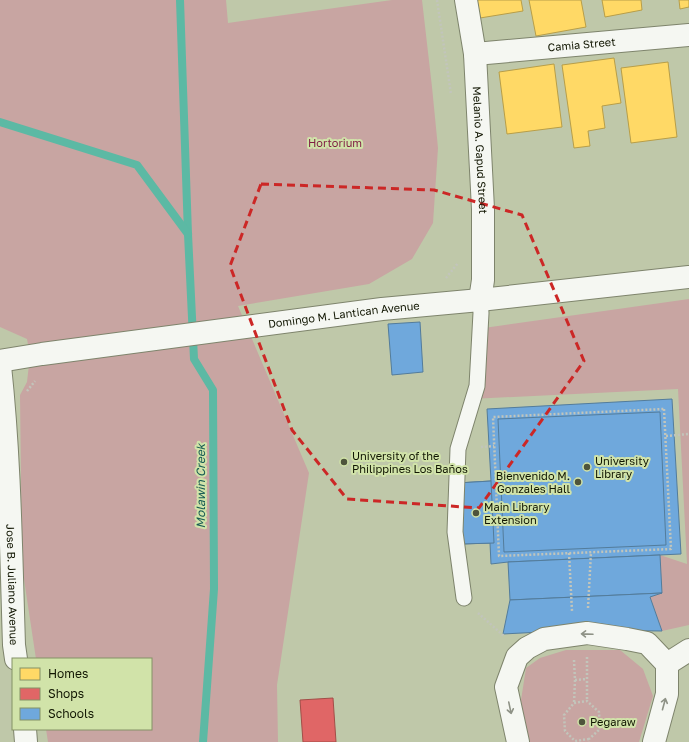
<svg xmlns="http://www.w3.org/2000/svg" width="689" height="742" font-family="'Golos Text',sans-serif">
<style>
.green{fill:#c8a5a2}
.homes{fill:#ffd966;stroke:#b89e48}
.shops{fill:#e06666;stroke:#a24e48}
.schools{fill:#6fa8dc;stroke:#537c9b}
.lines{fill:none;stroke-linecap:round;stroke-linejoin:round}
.stream{stroke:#5cb9a4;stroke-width:8}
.service-casing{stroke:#7e846c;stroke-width:17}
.minor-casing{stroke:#7e846c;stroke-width:24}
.tertiary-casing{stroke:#7e846c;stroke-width:24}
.path{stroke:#c2c5bb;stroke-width:2.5;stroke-dasharray:2 2;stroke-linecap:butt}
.service{stroke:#f5f7f2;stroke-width:15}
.minor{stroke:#f5f7f2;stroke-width:22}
.tertiary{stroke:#f5f7f2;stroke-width:22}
.oneway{stroke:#8e9286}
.marked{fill:none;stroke:#cc2726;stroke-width:3;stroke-dasharray:8 5;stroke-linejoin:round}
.poi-dot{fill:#4e543c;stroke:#d1e3a9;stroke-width:1.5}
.labels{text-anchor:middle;stroke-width:4;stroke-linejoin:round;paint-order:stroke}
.street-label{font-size:11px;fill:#111602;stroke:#d1e3a9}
.park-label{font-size:11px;fill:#7f1d43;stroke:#d1e3a9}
.poi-label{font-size:11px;fill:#111602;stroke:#d1e3a9;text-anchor:start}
.water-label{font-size:12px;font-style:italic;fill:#1a5d54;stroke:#d1e3a9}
</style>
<rect width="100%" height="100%" fill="#bfc8a9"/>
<g class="green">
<polygon points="0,0 226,0 228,23 392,0 422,0 432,87 438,148 433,223 412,259 369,284 238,306 309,473 277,685 278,742 48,742 46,729 151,729 151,659 36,659 22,566 20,395 27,382 30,356 27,339 0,327"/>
<polygon points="689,299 689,625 662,631 650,597 662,593 660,555 687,564 678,389 471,399 477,329"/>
<polygon points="566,650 620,650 643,669 653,696 639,742 526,742 525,738 521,700 526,668 540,658"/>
</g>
<g class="homes">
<polygon points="477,0 521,0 523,11 480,18"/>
<polygon points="529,0 581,0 586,27 536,36"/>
<polygon points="602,0 641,0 642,10 605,17"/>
<polygon points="679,0 689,0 689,7 680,9"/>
<polygon points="614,58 621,103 602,106 605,128 588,131 590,146 574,148 562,65"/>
<polygon points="668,62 677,137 631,143 621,68"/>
<polygon points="554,64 562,127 507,134 499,72"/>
</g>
<polygon class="shops" points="333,698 336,742 303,742 300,700"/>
<g class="schools">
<polygon points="420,322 423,372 392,375 388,324"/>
<polygon points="672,399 681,554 508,562 491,564 490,543 461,544 457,483 491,481 487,409"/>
<polygon points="660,412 666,545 504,552 498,419"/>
<polygon points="491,481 494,543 461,544 457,483"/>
<polygon points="660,555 662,593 510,600 508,562"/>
<polygon points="662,593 650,597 662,631 580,630 503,634 510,600"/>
</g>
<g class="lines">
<g class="stream">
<polyline points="180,0 188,234 194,359 213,390 214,589 203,742"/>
<polyline points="0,122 137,165 188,234"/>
</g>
<g class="service-casing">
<polyline id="service" points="464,598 455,532 458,449 477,386 481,313 480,300"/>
</g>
<g class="minor-casing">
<g id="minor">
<path id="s1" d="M466,0L475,54L483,209V280L480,300"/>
<path id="s2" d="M475,54L689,35"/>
<polyline points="667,664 689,650"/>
<polyline points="518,742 506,687 517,657 527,648 544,639 587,633 627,639 647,643 667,664 667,694 654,742"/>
</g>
</g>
<g class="tertiary-casing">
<g id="tertiary">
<path id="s3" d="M0,361L42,354L382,309L480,300L689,277"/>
<path id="s4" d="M0,366C10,458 11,552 14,645L16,659"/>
<polyline points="25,729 26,742"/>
</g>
</g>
<g class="path">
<polyline points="437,0 451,94"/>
<polyline points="446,278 458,263"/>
<polyline points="27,391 35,381"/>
<polygon points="664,409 671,549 499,556 493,417"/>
<polyline points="666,436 689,434"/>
<polyline points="481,447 494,446"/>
<polyline points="569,553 572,611"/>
<polyline points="588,608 591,552"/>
<polyline points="478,613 504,636"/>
<polyline points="587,657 587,701"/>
<polyline points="574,660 575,680 574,703"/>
<polyline points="575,680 587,679"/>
<polyline points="589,739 575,741 565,731 564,715 574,703 587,701 599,712 600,729 589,739 589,742"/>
</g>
<use href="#service" class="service"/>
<use href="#minor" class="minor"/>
<use href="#tertiary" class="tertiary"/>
</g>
<defs><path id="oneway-shaft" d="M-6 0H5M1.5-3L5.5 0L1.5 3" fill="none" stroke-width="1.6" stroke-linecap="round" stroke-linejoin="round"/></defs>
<g class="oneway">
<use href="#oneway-shaft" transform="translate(587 634) rotate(-178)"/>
<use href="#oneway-shaft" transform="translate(664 704) rotate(-75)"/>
<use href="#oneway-shaft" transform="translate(510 708) rotate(78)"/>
</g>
<path class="marked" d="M261,184L434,190L522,215L584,361L479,508L347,499L292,430L230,266Z"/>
<g class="poi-dot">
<circle cx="344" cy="462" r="4"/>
<circle cx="587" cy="467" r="4"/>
<circle cx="578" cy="482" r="4"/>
<circle cx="476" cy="513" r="4"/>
<circle cx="582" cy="722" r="4"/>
</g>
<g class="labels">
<g class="street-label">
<text dy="4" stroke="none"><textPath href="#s2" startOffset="107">Camia Street</textPath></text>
<text dy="4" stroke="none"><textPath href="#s1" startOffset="151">Melanio A. Gapud Street</textPath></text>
<text dy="4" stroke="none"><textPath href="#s3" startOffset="347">Domingo M. Lantican Avenue</textPath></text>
<text dy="4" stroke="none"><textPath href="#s4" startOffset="219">Jose B. Juliano Avenue</textPath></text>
</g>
<g class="park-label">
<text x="335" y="147">Hortorium</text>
</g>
<g class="poi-label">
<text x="352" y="460">University of the<tspan x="352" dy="13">Philippines Los Baños</tspan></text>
<text x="595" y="465">University<tspan x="595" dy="13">Library</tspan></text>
<text x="570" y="480" text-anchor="end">Bienvenido M.<tspan x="570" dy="13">Gonzales Hall</tspan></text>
<text x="484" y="511">Main Library<tspan x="484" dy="13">Extension</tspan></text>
<text x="590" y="726">Pegaraw</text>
</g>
<g class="water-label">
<text transform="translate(201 486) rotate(-90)" y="4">Molawin Creek</text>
</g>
</g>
<rect x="12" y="658" width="140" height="72" fill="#d1e3a9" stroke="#849166"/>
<rect x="20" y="668" width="20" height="12" fill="#ffd966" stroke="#849166"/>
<text x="48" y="678" font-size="12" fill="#111602">Homes</text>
<rect x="20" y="688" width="20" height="12" fill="#e06666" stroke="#849166"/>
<text x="48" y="698" font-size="12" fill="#111602">Shops</text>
<rect x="20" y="708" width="20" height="12" fill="#6fa8dc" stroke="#849166"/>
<text x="48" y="718" font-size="12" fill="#111602">Schools</text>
</svg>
